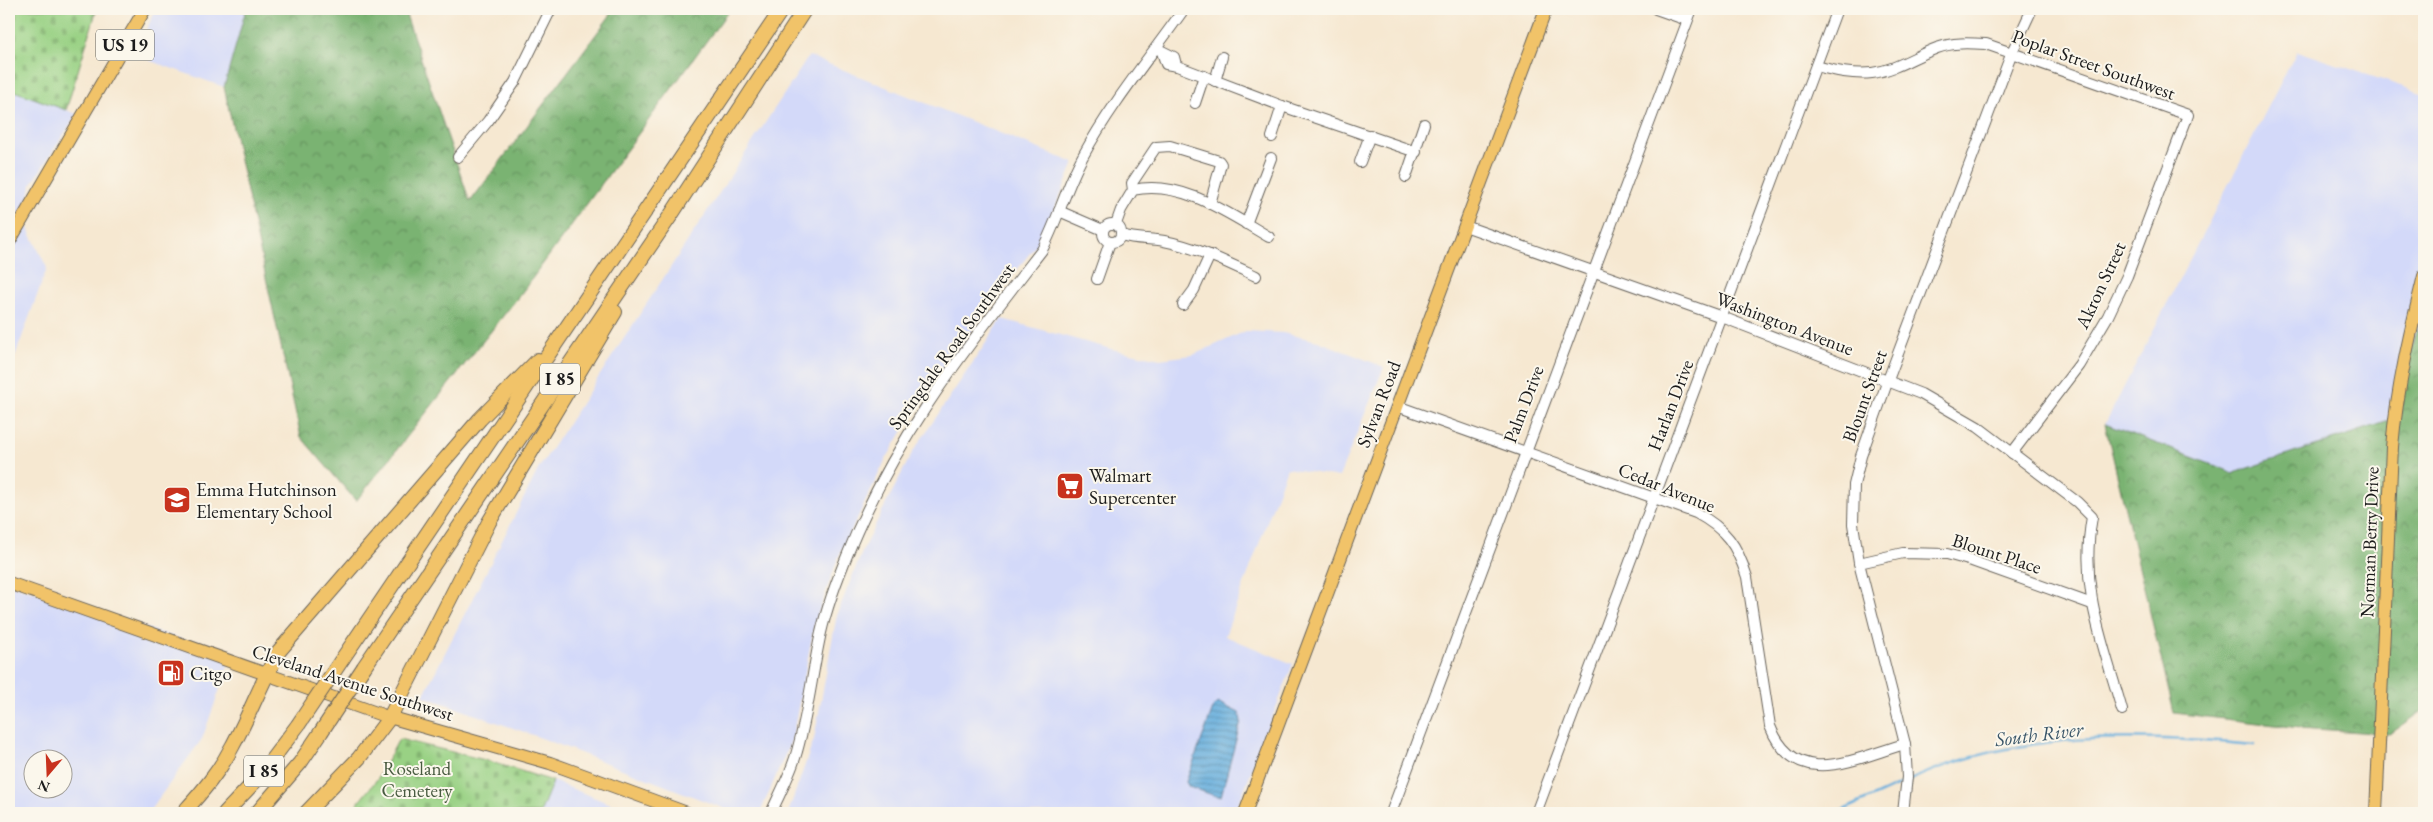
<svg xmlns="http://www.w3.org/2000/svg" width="2433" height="822" font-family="'EB Garamond',serif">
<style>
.built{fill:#d3d9f9;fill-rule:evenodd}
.forest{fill:url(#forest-crowns);stroke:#4b6847}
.cemetery{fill:url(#cemetery-stones);stroke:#5a7650}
.water{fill:url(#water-rules);stroke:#41657c}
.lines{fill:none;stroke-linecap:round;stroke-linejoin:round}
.stream{stroke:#66aedd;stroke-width:2.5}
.minor-casing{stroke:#68635b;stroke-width:12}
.major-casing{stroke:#68635b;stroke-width:14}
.highway-casing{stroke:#68635b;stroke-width:16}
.minor{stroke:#fff;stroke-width:10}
.major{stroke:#f1c369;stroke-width:12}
.highway{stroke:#f1c369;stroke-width:14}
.highway-bridge-casing{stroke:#68635b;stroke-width:16;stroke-linecap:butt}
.highway-bridge{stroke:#f1c369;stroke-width:14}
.labels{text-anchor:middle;stroke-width:4;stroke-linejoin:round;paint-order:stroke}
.shield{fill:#fbf7ec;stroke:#5f5e5a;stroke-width:1}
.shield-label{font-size:18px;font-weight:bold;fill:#1c1c1c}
.street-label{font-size:19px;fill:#1c1c1c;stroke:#fbf7ec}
.poi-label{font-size:19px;fill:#1c1c1c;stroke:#fbf7ec;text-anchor:start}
.park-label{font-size:19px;fill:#485b40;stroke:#fbf7ec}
.water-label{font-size:20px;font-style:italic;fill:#3a5669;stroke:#fbf7ec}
</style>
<defs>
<pattern id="forest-crowns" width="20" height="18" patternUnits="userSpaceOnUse" patternTransform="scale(1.25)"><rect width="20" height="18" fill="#7ab372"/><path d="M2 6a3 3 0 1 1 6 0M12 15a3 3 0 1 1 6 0" fill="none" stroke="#63915d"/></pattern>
<pattern id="cemetery-stones" width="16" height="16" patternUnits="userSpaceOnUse" patternTransform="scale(1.25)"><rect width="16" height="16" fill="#99d184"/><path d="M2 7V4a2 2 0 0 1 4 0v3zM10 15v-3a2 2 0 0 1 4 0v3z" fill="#83b371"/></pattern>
<pattern id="water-rules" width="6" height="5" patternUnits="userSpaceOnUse" patternTransform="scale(1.25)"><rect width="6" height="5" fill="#66aedd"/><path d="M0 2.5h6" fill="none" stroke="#538db2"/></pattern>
</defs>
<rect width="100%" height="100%" fill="#fbf7ec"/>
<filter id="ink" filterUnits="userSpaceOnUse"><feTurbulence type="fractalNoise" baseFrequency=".02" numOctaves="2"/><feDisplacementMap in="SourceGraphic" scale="10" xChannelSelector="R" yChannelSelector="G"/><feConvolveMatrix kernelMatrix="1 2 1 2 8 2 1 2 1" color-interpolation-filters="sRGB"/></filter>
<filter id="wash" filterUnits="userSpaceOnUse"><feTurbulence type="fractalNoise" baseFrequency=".0096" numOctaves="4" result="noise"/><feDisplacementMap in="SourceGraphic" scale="20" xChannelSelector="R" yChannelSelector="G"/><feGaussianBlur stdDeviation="1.12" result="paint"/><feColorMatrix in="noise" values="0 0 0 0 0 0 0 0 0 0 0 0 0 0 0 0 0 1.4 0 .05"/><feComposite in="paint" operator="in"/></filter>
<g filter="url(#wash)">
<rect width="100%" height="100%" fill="#f6e8d1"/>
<g class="built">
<polygon points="156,9 246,9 224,87 134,55"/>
<polygon points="2297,51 2424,94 2424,306 2392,420 2234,473 2105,424"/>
<polygon points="809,56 1074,163 1043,236 981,317 911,417 885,461 838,558 815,622 792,739 760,813 736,813 544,739 423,696 539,468"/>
<polygon points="9,89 77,114 31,185 25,222 47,268 9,373"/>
<polygon points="1002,319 1111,349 1160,359 1193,355 1246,331 1283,333 1318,341 1384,367 1339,477 1287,468 1225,636 1293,664 1235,813 788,813 814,739 837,614 865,545 912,453"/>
<path d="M9,584L232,655L202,739L148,813H9ZM32,760H62V790H32Z"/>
<polygon points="553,781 631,812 633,813 540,813"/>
</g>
<g class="forest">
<polygon points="246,9 404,9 470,202 615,9 730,9 523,291 356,501 301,437 224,87"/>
<polygon points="2424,306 2424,710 2390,734 2300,728 2174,713 2105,424 2234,473 2392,420"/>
</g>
<g class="cemetery">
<polygon points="9,9 97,9 66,110 9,89"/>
<polygon points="399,739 485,760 553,781 540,813 350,813 378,778"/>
</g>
<polygon class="water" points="1219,703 1239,713 1241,721 1221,796 1216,796 1189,787 1186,782 1214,706"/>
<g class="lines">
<g class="stream">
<path d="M1910,780C2017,730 2141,734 2255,745"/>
<polyline points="1837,813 1903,783"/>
</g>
</g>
</g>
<g filter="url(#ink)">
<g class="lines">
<g class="minor-casing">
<g id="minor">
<polyline points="1656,9 1687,20"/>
<polyline points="1158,49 1174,57 1176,65"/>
<polyline points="1162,52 1166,64 1177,66 1282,106 1416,152"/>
<path d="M1816,66C1835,71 1853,75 1872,73C1896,70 1915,56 1937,48C1953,42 1969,43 1986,44L2188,115L2127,276L2108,316L2079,365L2012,453"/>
<polyline points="1215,81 1222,57"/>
<polyline points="1195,103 1204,76"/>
<polyline points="1272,137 1282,106"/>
<polyline points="458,157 488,121 515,82 551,9"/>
<polyline points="1360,162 1370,135"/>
<polyline points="1406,177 1424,124"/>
<polyline points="1133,190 1132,183 1156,147 1170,146 1219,161 1221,164 1210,204"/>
<polyline points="1059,211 1103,230"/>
<circle cx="1112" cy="233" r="9"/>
<path d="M1116,224L1121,210L1133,190C1181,179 1229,214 1269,237"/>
<polyline points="1246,224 1271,158"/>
<path d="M1465,226L1722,317L1921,394L1978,427L2077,502L2092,517C2079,589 2103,642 2122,710"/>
<path d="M1122,235C1136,240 1149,238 1164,241C1196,247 1226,262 1256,276"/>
<polyline points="1097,279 1110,242"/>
<polyline points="1183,305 1194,290 1210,255"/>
<path d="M1397,406L1696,513C1726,529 1737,545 1747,577L1770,726C1796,792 1855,758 1905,744"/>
<polyline points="1859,563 1903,553 1947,554 1972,561 2092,604"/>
<path d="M771,813C779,795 789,777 795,758C807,720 811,681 819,642C824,616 834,588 844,563C891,442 963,352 1042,250C1058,220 1066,187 1083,156C1111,104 1150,57 1184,9"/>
<polyline points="1391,813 1692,9"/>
<polyline points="1536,813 1837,9"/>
<polyline points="1903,813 1907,777 1905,744 1859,563 1853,524 1854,485 1861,456 1888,380 2012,52 2032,9"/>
</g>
</g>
<g class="major-casing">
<g id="major">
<polyline points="9,242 145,9"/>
<polyline points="9,583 382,715 550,763 687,813"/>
<polyline points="1245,813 1546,9"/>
<path d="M2376,813L2392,447C2397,388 2410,333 2424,276"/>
</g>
</g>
<g class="highway-casing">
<g id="highway">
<polyline points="343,658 782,9"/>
<polyline points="364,667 671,215 805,9"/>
<path d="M183,813C202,792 220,771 233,745C250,714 262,681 279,651L480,419L538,360"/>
<polyline points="225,813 258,778 298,725"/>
<polyline points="257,813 300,763 321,732"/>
<polyline points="306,813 359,758 390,717 489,522 615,312"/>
</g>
</g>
<use href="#minor" class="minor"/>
<use href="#major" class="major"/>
<use href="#highway" class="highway"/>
<g class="highway-bridge-casing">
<g id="highway-bridge">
<polyline points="298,725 343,658"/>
<polyline points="321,732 364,667"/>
</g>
</g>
<use href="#highway-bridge" class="highway-bridge"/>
</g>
</g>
<defs>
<g id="supermarket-square" transform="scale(1.4375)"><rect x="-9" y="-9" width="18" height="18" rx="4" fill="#c8321e" stroke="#fbf7ec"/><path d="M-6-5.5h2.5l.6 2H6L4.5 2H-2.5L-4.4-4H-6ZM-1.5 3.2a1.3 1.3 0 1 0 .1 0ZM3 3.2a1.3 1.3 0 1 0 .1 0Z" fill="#fff"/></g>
<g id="school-square" transform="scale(1.4375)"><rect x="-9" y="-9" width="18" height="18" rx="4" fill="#c8321e" stroke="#fbf7ec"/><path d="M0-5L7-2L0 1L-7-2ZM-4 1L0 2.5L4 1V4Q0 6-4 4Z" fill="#fff"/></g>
<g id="fuel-square" transform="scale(1.4375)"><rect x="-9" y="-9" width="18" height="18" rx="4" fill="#c8321e" stroke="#fbf7ec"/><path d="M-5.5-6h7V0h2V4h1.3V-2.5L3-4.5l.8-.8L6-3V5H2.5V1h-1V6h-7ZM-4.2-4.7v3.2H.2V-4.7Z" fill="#fff"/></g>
</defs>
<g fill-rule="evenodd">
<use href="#supermarket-square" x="1070" y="486"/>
<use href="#school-square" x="177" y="500"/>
<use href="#fuel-square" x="171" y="673"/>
</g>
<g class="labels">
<g class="shield">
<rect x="96" y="29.5" width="58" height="31" rx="4"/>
<rect x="540" y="363.5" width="40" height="31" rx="4"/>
<rect x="244" y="755.5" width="40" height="31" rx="4"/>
</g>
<g class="shield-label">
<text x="125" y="51">US 19</text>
<text x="560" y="385">I 85</text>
<text x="264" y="777">I 85</text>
</g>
<g class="street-label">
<text transform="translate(2094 64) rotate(20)" y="7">Poplar Street Southwest</text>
<text transform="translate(2100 285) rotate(-65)" y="7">Akron Street</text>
<text transform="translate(1785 323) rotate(21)" y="7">Washington Avenue</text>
<text transform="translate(951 346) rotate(-54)" y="7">Springdale Road Southwest</text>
<text transform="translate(1864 396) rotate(-70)" y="7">Blount Street</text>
<text transform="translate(1378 404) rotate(-69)" y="7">Sylvan Road</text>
<text transform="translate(1523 404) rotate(-69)" y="7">Palm Drive</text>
<text transform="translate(1670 405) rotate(-69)" y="7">Harlan Drive</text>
<text transform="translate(1667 487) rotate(22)" y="7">Cedar Avenue</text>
<text transform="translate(2369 542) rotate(-88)" y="7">Norman Berry Drive</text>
<text transform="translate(1997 553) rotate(18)" y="7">Blount Place</text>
<text transform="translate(353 682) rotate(18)" y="7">Cleveland Avenue Southwest</text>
</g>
<g class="poi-label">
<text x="1089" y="482">Walmart<tspan x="1089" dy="22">Supercenter</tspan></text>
<text x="196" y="496">Emma Hutchinson<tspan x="196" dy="22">Elementary School</tspan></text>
<text x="190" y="680">Citgo</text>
</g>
<g class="park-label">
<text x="417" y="775">Roseland<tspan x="417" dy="22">Cemetery</tspan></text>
</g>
<g class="water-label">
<text transform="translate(2039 734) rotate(-7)" y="7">South River</text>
</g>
</g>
<rect width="2433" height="822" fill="none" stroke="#fbf7ec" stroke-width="30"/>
<g transform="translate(48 774) rotate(199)"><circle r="24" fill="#fbf7ec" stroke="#a29f99"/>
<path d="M0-4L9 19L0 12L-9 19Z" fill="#c8321e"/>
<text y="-8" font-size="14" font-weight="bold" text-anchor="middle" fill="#1c1c1c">N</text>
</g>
</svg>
